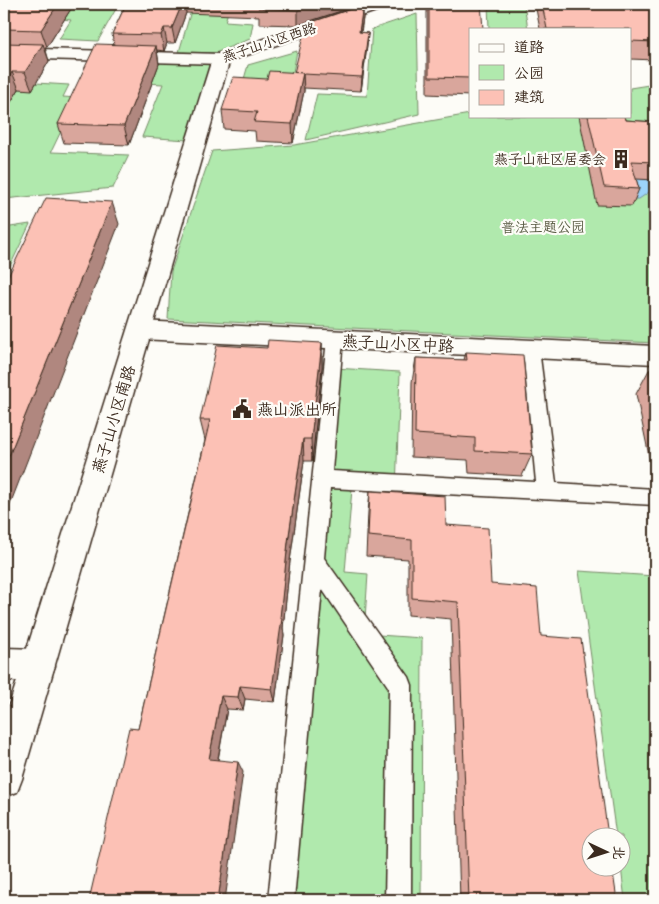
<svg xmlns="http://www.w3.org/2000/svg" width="659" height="904" font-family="'Patrick Hand','LXGW WenKai TC',sans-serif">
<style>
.green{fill:#b0e9ad;stroke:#768a66}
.water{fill:#9cd4fb;stroke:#7590a3}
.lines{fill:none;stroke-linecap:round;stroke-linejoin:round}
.lane-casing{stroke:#3b2a1e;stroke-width:3}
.street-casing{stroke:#3b2a1e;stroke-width:3}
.secondary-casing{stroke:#3b2a1e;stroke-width:3}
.lane{fill:#fdfcf7;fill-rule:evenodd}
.street{fill:#fdfcf7;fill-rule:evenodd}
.secondary{fill:#fdfcf7;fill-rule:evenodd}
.wall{fill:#d9a69c;stroke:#3b2a1e}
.shaded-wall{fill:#b0877f;stroke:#3b2a1e}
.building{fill:#fcc1b5;stroke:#3b2a1e}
.labels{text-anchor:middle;stroke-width:4.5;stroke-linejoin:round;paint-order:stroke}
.far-street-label{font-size:14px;fill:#3b2a1e;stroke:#fdfcf7}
.far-poi-label{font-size:14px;fill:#3b2a1e;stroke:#fdfcf7;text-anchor:end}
.far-park-label{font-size:14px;fill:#585a42;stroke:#fdfcf7}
.street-label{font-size:16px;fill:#3b2a1e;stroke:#fdfcf7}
.poi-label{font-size:16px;fill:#3b2a1e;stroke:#fdfcf7;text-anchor:start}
</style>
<rect width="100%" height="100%" fill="#fdfcf7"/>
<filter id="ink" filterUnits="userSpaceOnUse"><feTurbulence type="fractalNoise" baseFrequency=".02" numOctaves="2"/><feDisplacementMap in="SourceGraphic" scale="10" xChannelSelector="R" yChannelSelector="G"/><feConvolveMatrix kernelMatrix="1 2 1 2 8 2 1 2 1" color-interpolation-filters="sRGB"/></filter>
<g filter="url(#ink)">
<g class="green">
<polygon points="71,4 105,4 104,6 117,7 98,41 59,39 71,20 61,19"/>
<polygon points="193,4 231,4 225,21 253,23 250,39 215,53 179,52"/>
<polygon points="488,4 524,4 528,29 489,29"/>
<polygon points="417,14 419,114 306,140 317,94 367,96 372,29"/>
<polygon points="297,51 290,88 240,93 248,65"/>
<polygon points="156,61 214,64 188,140 142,137 163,84 146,83"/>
<polygon points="19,82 69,85 63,97 77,98 51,152 129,155 113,188 4,199 4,127 6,123 4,123 4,104"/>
<polygon points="655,84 655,343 168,319 171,271 212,151 294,145 470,114 470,116 630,116 630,88"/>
<polygon points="30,224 4,279 4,228"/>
<polygon points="334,368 400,372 396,492 352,489 345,572 368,574 364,634 422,638 421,900 281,900"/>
<polygon points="579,571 655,576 655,900 625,900 621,867 622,836 616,836"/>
</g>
<polygon class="water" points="622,167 655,169 655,188 639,199 613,199"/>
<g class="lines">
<g class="lane-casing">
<polygon id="lane" points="335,333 341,335 343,339 332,471 536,482 523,349 525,345 531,343 537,345 539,349 556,483 655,489 655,505 330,488 324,558 409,677 412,685 411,900 385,900 389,688 322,589 294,900 268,900 327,339 329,335"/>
</g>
<g class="street-casing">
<g id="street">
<polygon points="367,4 390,4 388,7 221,64 4,58 4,48 220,54"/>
<polygon points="140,321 655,346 655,364 140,339 131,336 128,330 131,324"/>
<polygon points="4,648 38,649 50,654 55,666 50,678 38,683 4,680"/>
</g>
</g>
<g class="secondary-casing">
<polygon id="secondary" points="221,54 227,55 230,59 22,779 17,792 4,797 4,722 212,59 215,55"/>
</g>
<use href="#lane" class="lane"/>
<use href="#street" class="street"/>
<use href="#secondary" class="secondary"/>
</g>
<g class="wall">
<polygon points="4,4 74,4 47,47 45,47 49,61 32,90 19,89 4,113"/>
<polygon points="126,4 362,4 298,25 259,24 259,16 186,13 175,43 167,43 164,51 157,50 159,64 129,145 64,143 58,124 114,45 112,34"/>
<polygon points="427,4 481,4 470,29 470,96 427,94"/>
<polygon points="535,4 655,4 655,60 630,59 630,29 540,29"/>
<polygon points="363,5 363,18 361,33 368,33 367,46 361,91 304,88 304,91 293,143 256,141 255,131 224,129 222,110 267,79 294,73"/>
<polygon points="579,116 624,116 625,120 655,122 655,180 636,179 639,189 632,206 597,205"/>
<polygon points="322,343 322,367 312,461 304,461 290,561 283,628 284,635 275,702 245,699 243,710 227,709 218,760 243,772 138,729 205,440 200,420 267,348"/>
<polygon points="466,352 532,454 522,476 469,473 468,460 411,457 412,382 416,358 464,360"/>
<polygon points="649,370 655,370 655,471 652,470 636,394"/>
<polygon points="370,491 446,525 491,584 541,636 617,900 460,900 451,619 408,615 408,559 366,556 368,512"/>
</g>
<g class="shaded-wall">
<polygon points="58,4 74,4 47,47 41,30"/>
<polygon points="182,4 185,4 186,13 175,43 172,28"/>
<polygon points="318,4 362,4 298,25 298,10"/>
<polygon points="363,5 363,18 358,46 359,32"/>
<polygon points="164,28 167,43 164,51 161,35"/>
<polygon points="368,33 367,46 361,91 362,77"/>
<polygon points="43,44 49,61 32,90 25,72"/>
<polygon points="156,46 159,64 129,145 124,126"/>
<polygon points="12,72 19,89 4,113 4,85"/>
<polygon points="303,73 304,91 293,143 292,124"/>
<polygon points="112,202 119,224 4,520 4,468"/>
<polygon points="322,343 322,367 312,461 311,439"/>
<polygon points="303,439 304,461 290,561 283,628 284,635 275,702 272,689 288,542"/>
<polygon points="240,686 245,699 243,710 238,697"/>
<polygon points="221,696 227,709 216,769 209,759"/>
<polygon points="238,762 243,772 225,900 218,900"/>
</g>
<g class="building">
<polygon points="4,4 58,4 41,30 4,29"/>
<polygon points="126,4 182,4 172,28 164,28 161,35 112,34"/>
<polygon points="260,4 318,4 298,10 258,8"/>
<polygon points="429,4 481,4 483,29 470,29 470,78 429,77"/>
<polygon points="542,4 655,4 655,42 630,41 630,29 547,29"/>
<polygon points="363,5 359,32 368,33 362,77 303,74 303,73 294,73 306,24"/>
<polygon points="4,43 43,44 25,72 12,72 4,85"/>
<polygon points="96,44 156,46 124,126 58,124"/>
<polygon points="269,71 303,73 292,124 254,122 257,112 222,110 233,77 267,79"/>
<polygon points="588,116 624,116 625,120 655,122 655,162 631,161 639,189 604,187"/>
<polygon points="46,198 112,202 4,468 4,285"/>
<polygon points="268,340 322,343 311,439 303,439 288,542 280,618 282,618 272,689 240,686 238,697 221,696 209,759 238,762 218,900 89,900 129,728 138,729 210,420 200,420 217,345 267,348"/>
<polygon points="466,352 523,355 532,454 475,451 475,438 415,434 416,358 467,360"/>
<polygon points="649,370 655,370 655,396"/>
<polygon points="370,491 445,496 446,525 488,528 491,584 537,588 541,636 581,639 608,836 592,836 592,866 612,866 617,900 469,900 458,602 412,598 412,540 368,536"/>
</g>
</g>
<defs>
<g id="building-bare" transform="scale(1.5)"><path d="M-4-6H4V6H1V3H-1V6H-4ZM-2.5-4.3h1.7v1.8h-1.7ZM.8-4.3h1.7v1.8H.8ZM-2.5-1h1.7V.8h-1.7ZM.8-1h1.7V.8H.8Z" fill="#3b2a1e" stroke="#fdfcf7" stroke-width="2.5" paint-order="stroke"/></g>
<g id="civic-bare" transform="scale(1.5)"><path d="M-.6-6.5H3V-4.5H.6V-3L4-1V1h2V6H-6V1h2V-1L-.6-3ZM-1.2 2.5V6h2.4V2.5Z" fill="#3b2a1e" stroke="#fdfcf7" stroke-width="2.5" paint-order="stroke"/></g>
</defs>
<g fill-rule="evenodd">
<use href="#building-bare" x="621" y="159"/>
<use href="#civic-bare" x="242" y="409"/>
</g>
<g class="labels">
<g class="far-street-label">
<text transform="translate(269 42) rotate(-18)" y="5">燕子山小区西路</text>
</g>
<g class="far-poi-label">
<text x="606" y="164">燕子山社区居委会</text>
</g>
<g class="far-park-label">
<text x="543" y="232">普法主题公园</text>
</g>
<g class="street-label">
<text transform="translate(398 343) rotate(3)" y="6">燕子山小区中路</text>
<text transform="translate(113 419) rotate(-73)" y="6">燕子山小区南路</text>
</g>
<g class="poi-label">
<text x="257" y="415">燕山派出所</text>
</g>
</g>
<rect width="659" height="904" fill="none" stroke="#fdfcf7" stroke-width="20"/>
<rect x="10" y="10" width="639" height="884" fill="none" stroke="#3b2a1e" stroke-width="2" filter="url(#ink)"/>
<rect x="469" y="28" width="162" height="90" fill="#fdfcf7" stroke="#afa8a0"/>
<rect x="479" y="44" width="25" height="8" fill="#fdfcf7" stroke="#afa8a0"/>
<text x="514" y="52" font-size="15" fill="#3b2a1e">道路</text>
<rect x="479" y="65" width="25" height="15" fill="#b0e9ad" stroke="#afa8a0"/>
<text x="514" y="78" font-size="15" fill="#3b2a1e">公园</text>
<rect x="479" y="90" width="25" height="15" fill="#fcc1b5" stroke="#afa8a0"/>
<text x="514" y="102" font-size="15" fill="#3b2a1e">建筑</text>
<g transform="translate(606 852) rotate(94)"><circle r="24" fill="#fdfcf7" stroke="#afa8a0"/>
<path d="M0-4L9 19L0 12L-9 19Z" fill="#3b2a1e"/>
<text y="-8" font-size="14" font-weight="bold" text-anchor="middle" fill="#3b2a1e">北</text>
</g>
</svg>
